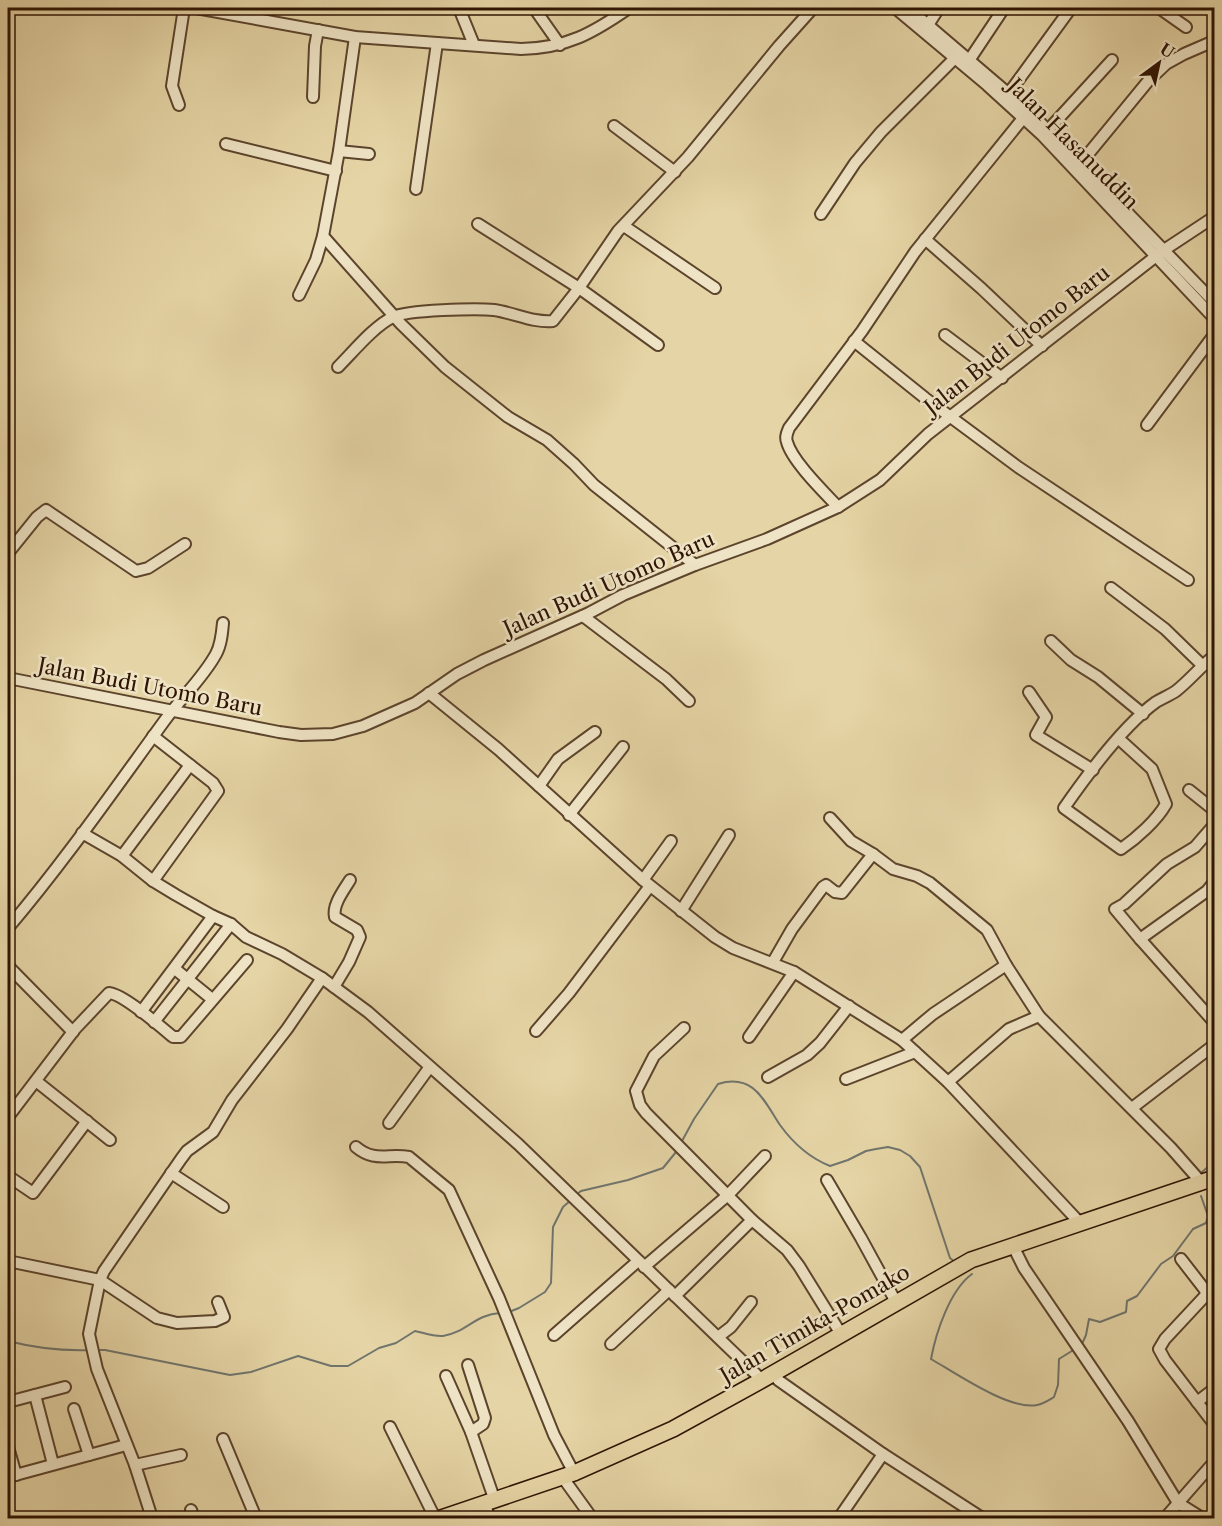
<svg xmlns="http://www.w3.org/2000/svg" width="1222" height="1526" font-family="'Libre Caslon Text',serif">
<style>
.lines{fill:none;stroke-linecap:round;stroke-linejoin:round}
.stream{stroke:#70756d;stroke-width:2}
.minor-casing{stroke:#5c442c;stroke-width:14}
.highway-casing{stroke:#2f1403;stroke-width:18}
.minor{stroke:#eee3c4;stroke-width:10}
.highway{stroke:#e5d4a5;stroke-width:15}
.labels{text-anchor:middle;stroke-width:5;stroke-linejoin:round;paint-order:stroke}
.street-label{font-size:21px;fill:#2f1403;stroke:#eee3c4}
</style>
<rect width="100%" height="100%" fill="#e5d4a5"/>
<filter id="stains"><feTurbulence type="fractalNoise" baseFrequency=".00333" numOctaves="4"/><feColorMatrix values="0 0 0 0 .2 0 0 0 0 .09 0 0 0 0 .02 0 0 0 .5 -.17"/></filter>
<radialGradient id="worn" r=".72"><stop offset=".6" stop-color="#630" stop-opacity="0"/><stop offset="1" stop-color="#630" stop-opacity=".3"/></radialGradient>
<g class="lines">
<g class="stream">
<path d="M682,1141L694,1119L718,1084C754,1073 764,1101 780,1125C793,1143 810,1158 830,1166L848,1160L866,1151L876,1149L888,1147L900,1150L910,1156L920,1167L950,1258L956,1263"/>
<polyline points="1202,1175 1202,1172 1209,1166 1208,1148 1214,1139"/>
<polyline points="577,1194 581,1191 628,1180 663,1168 676,1152"/>
<path d="M972,1274C950,1290 936,1332 931,1359C954,1372 1010,1411 1037,1405C1043,1404 1049,1400 1054,1397L1058,1385L1059,1359L1075,1349"/>
<polyline points="509,1312 519,1308 545,1292 551,1283 553,1227 563,1207 571,1200"/>
<path d="M8,1341C35,1348 61,1351 90,1350"/>
<polyline points="1082,1344 1086,1335 1089,1319 1100,1322 1126,1312 1127,1301 1137,1296 1161,1264 1173,1256 1193,1229 1206,1223 1208,1216 1201,1196"/>
<path d="M95,1350H105L230,1375L251,1372L298,1356L331,1366H348L379,1348L396,1343L415,1331C424,1333 435,1337 443,1336C465,1333 476,1314 500,1313"/>
<polyline points="602,1518 607,1518"/>
</g>
<g class="minor-casing">
<g id="minor">
<path d="M196,8L355,37L521,49C567,48 593,33 629,8"/>
<polyline points="459,8 474,45"/>
<polyline points="534,8 560,45"/>
<polyline points="895,8 987,85 1042,135 1214,318"/>
<polyline points="908,8 1030,112 1214,302"/>
<polyline points="1159,8 1186,27"/>
<polyline points="928,25 939,8"/>
<polyline points="970,59 1004,8"/>
<polyline points="1009,93 1071,8"/>
<polyline points="313,97 315,46 318,30"/>
<polyline points="179,105 172,86 184,8"/>
<polyline points="614,126 675,172"/>
<polyline points="1048,130 1112,60"/>
<polyline points="226,144 336,171"/>
<polyline points="339,151 369,154"/>
<polyline points="1080,164 1149,80 1166,64 1184,54 1214,41"/>
<polyline points="416,189 437,43"/>
<polyline points="821,214 855,163 881,132 955,58"/>
<polyline points="624,226 715,288"/>
<polyline points="323,236 401,324 445,367 508,417 547,440 574,464 594,485 695,565"/>
<polyline points="925,239 982,289 1042,346"/>
<polyline points="299,295 316,260 323,236 339,151 355,37"/>
<polyline points="945,335 1002,378"/>
<polyline points="854,341 925,398 1018,467 1188,580"/>
<polyline points="658,345 579,288 618,231 688,157 779,46 813,8"/>
<path d="M338,367C353,352 374,326 393,317C407,310 477,308 494,310C515,313 533,323 553,321L579,288L478,224"/>
<polyline points="1147,425 1214,335"/>
<path d="M838,507C824,492 792,461 787,442C785,437 787,433 789,428L862,331L915,252L1024,117"/>
<polyline points="8,553 37,517 46,510 136,571 148,568 185,544"/>
<polyline points="1111,588 1165,629 1202,665"/>
<polyline points="583,616 666,679 689,701"/>
<polyline points="1051,641 1071,660 1098,677 1143,714"/>
<polyline points="8,678 279,732 301,735 333,734 363,726 415,703 457,674 484,660 589,613 623,595 695,565 767,539 838,507 880,480 928,434 1164,250 1214,217"/>
<polyline points="1029,692 1046,717 1036,735 1093,770"/>
<polyline points="429,693 498,749 643,880 715,937 733,948 794,972 902,1040 948,1082 1080,1223"/>
<polyline points="153,736 213,783 218,791 153,881"/>
<path d="M1118,738L1152,769L1166,804C1157,820 1137,838 1121,849L1064,808C1087,775 1124,725 1156,702C1163,698 1170,695 1176,691C1190,680 1201,666 1214,656"/>
<polyline points="539,786 558,759 595,732"/>
<polyline points="1189,790 1214,810"/>
<polyline points="569,815 623,747"/>
<polyline points="830,818 851,841 873,854 893,869 917,876 930,883 987,930 1006,965 1039,1016 1171,1148 1201,1182"/>
<polyline points="1214,825 1195,847 1167,864 1124,904 1115,909 1140,939 1214,1022"/>
<polyline points="82,833 122,856 153,881 176,895 213,916"/>
<polyline points="122,856 190,765"/>
<polyline points="643,880 671,841"/>
<polyline points="681,911 729,835"/>
<path d="M8,928C64,862 114,790 165,720C181,698 203,678 216,654C221,645 222,634 223,623"/>
<polyline points="1140,939 1207,891 1214,882"/>
<polyline points="773,962 792,929 823,887 826,885 835,892 842,893 873,854"/>
<polyline points="8,966 73,1032"/>
<polyline points="175,969 212,999"/>
<path d="M334,987L349,962L360,937L357,930L335,917C332,905 344,890 350,880"/>
<polyline points="141,1012 213,916 231,924 246,937 282,954 322,978 368,1012 518,1144 762,1380"/>
<polyline points="154,1022 231,924"/>
<polyline points="684,1028 654,1056 636,1091 640,1105 646,1113 752,1220 787,1250 799,1266 841,1334"/>
<polyline points="536,1031 569,993 650,886"/>
<polyline points="749,1037 794,972"/>
<polyline points="902,1040 933,1014 1006,965"/>
<polyline points="768,1077 807,1055 820,1043 849,1006"/>
<polyline points="846,1079 915,1052"/>
<polyline points="36,1081 110,1140"/>
<polyline points="948,1082 1009,1029 1039,1016"/>
<polyline points="1132,1108 1214,1045"/>
<path d="M8,1117L75,1029L109,993C123,994 160,1026 173,1037H181L247,960"/>
<polyline points="389,1123 429,1068"/>
<path d="M356,1147C375,1163 388,1153 409,1157L449,1190L499,1298L554,1435L574,1473"/>
<polyline points="171,1173 223,1207"/>
<polyline points="8,1176 33,1193 87,1121"/>
<polyline points="827,1180 861,1238 896,1302"/>
<polyline points="1016,1252 1024,1268 1128,1421 1178,1503 1202,1518"/>
<polyline points="1181,1259 1205,1290 1206,1295 1165,1339 1159,1349 1165,1360 1214,1424"/>
<polyline points="8,1261 100,1280 157,1318 177,1323 215,1321 224,1317 218,1302"/>
<polyline points="644,1267 728,1195 765,1156"/>
<polyline points="675,1296 752,1220"/>
<polyline points="554,1335 638,1261"/>
<polyline points="718,1337 731,1327 751,1302"/>
<polyline points="611,1344 669,1290"/>
<polyline points="468,1365 485,1418 483,1424 471,1432"/>
<polyline points="446,1376 471,1432 495,1501"/>
<polyline points="778,1380 883,1454 982,1518"/>
<polyline points="35,1395 53,1464"/>
<polyline points="8,1402 65,1387"/>
<polyline points="1197,1402 1214,1389"/>
<polyline points="74,1409 89,1455"/>
<polyline points="390,1427 435,1518"/>
<polyline points="223,1439 256,1518"/>
<polyline points="8,1447 16,1475"/>
<polyline points="135,1465 181,1455"/>
<polyline points="8,1477 126,1445"/>
<polyline points="566,1482 592,1518"/>
<polyline points="191,1510 194,1518"/>
<polyline points="487,1511 490,1518"/>
<polyline points="152,1518 135,1465 97,1369 89,1334 100,1280 104,1271 181,1159 187,1151 213,1132 232,1100 287,1029 322,978"/>
<polyline points="839,1518 883,1454"/>
<polyline points="1165,1518 1214,1462"/>
</g>
</g>
<g class="highway-casing">
<polyline id="highway" points="441,1518 574,1473 673,1429 762,1380 971,1260 1214,1178"/>
</g>
<use href="#minor" class="minor"/>
<use href="#highway" class="highway"/>
</g>
<g class="labels">
<g class="street-label">
<text transform="translate(1073 144) rotate(45)" y="7">Jalan Hasanuddin</text>
<text transform="translate(1017 340) rotate(-38)" y="7">Jalan Budi Utomo Baru</text>
<text transform="translate(609 584) rotate(-24)" y="7">Jalan Budi Utomo Baru</text>
<text transform="translate(150 687) rotate(11)" y="7">Jalan Budi Utomo Baru</text>
<text transform="translate(815 1324) rotate(-30)" y="7">Jalan Timika-Pomako</text>
</g>
</g>
<rect width="1222" height="1526" fill="none" stroke="#e5d4a5" stroke-width="30"/>
<rect x="9" y="9" width="1204" height="1508" fill="none" stroke="#2f1403" stroke-width="3"/>
<rect x="15" y="15" width="1192" height="1496" fill="none" stroke="#2f1403" stroke-width="1.5"/>
<g transform="translate(1159 63) rotate(33)" stroke="#eee3c4" stroke-width="4.5" paint-order="stroke">
<path d="M0-4.5L10 22L0 15L-10 22Z" fill="#2f1403"/>
<text y="-9" font-size="16" font-weight="bold" text-anchor="middle" fill="#2f1403">U</text>
</g>
<rect width="100%" height="100%" filter="url(#stains)"/>
<rect width="100%" height="100%" fill="url(#worn)"/>
</svg>
